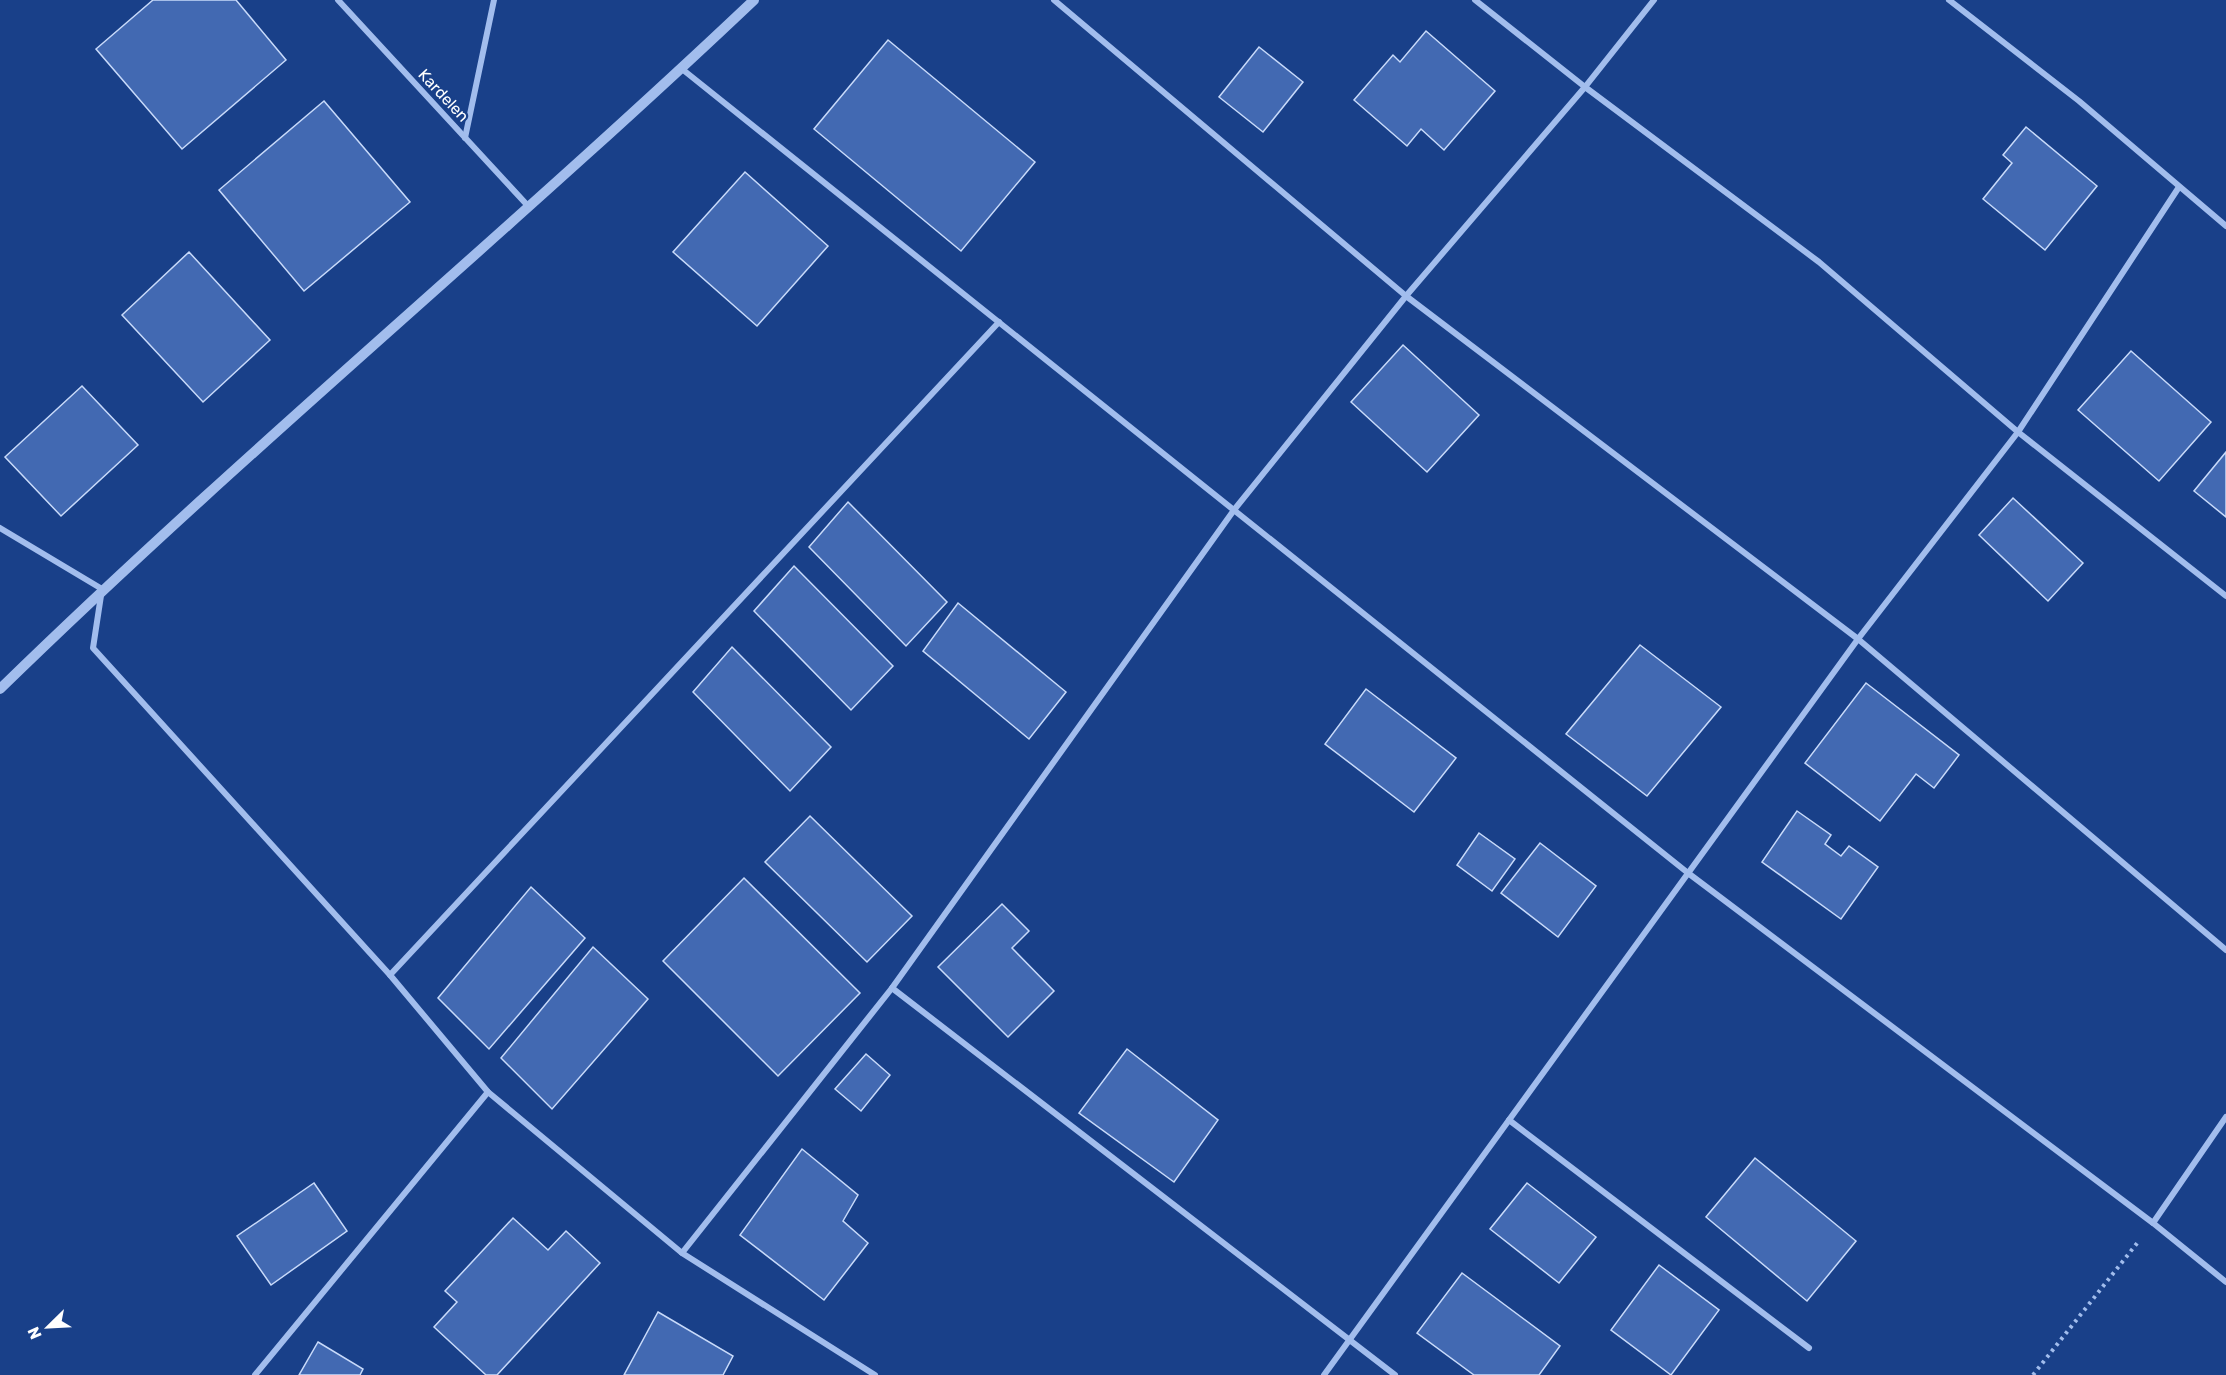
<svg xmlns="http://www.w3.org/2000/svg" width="2226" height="1375" font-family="Rubik,sans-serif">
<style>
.building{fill:#4269b2;stroke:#c8dafa;stroke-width:1.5}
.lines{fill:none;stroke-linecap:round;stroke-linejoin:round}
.path{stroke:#a2bded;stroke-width:4;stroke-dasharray:3 4.5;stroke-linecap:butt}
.minor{stroke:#a2bded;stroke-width:6}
.tertiary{stroke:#a2bded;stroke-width:10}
.labels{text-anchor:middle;stroke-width:4.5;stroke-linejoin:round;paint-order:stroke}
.street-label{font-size:16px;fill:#fff;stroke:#194089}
</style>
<rect width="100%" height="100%" fill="#194089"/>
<g class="building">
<polygon points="153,0 236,0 286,60 182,149 96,49"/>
<polygon points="1426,31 1495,91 1444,150 1421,129 1407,146 1354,100 1393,55 1400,62"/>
<polygon points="888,40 1035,162 961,251 814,129"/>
<polygon points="1259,47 1303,82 1263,132 1219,97"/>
<polygon points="324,101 410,202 304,291 219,190"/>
<polygon points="2026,127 2097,186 2045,250 1983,199 2012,163 2003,155"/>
<polygon points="745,172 828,246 757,326 673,252"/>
<polygon points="189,252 270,340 203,402 122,315"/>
<polygon points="1403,345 1479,415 1427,472 1351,402"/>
<polygon points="2131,351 2211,422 2159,481 2078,410"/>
<polygon points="82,386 138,445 61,516 5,457"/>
<polygon points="2226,452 2226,517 2194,491"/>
<polygon points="2013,498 2083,563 2048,601 1979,535"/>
<polygon points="848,502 947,602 906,646 809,547"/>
<polygon points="794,566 893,666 851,710 754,611"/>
<polygon points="958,603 1066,692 1029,739 923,651"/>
<polygon points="1640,645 1721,707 1647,796 1566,734"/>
<polygon points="732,647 831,747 790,791 693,692"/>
<polygon points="1866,683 1959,755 1934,788 1916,774 1880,821 1805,763"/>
<polygon points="1366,689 1456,758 1414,812 1325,744"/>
<polygon points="1797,811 1831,835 1825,844 1841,856 1849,846 1878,867 1841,919 1762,862"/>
<polygon points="810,816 912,916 867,962 765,862"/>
<polygon points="1479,833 1515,859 1492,891 1457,865"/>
<polygon points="1540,843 1596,886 1558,937 1501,893"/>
<polygon points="744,878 860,993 778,1076 663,961"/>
<polygon points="531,887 585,938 489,1049 438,998"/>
<polygon points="1002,904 1029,931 1012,948 1054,991 1008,1037 938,967"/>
<polygon points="593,947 648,999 552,1109 501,1058"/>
<polygon points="1127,1049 1218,1120 1174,1182 1079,1113"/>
<polygon points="866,1054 890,1075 861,1111 835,1089"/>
<polygon points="802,1149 858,1195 843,1221 868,1243 824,1300 740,1235"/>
<polygon points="1755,1158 1856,1241 1807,1301 1706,1217"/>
<polygon points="314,1183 347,1231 271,1285 237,1236"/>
<polygon points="1527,1183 1596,1237 1559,1283 1490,1229"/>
<polygon points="513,1218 548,1250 566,1231 600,1263 497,1375 486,1375 434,1327 457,1302 445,1291"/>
<polygon points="1659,1265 1719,1310 1671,1375 1611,1330"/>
<polygon points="1462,1273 1560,1346 1539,1375 1474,1375 1417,1333"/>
<polygon points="658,1312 733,1356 723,1375 624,1375"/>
<polygon points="318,1342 363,1369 360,1375 299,1375"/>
</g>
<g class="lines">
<polyline class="path" points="2033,1375 2138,1242"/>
<g class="minor">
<polyline points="338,0 529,207"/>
<polyline points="1054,0 1406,296 1858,639 2226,950"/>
<polyline points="1475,0 1585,87 1819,262 2018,432 2226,596"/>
<polyline points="1949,0 2079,101 2226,226"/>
<polyline points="682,69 1688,873 2153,1223 2226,1282"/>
<polyline points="465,138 494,0"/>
<polyline points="0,528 102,589 93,648 390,975 488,1092 682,1253 875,1375"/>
<polyline points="390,975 999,322"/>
<polyline points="892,988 1395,1375"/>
<polyline points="1509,1120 1809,1348"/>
<polyline points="2153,1223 2226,1117"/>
<polyline points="682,1253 892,988 1234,510 1406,296 1585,87 1654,0"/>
<polyline points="255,1375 488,1092"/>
<polyline points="1324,1375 1858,639 2018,432 2179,187"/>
</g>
<path class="tertiary" d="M0,689C244,451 507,234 754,0"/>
</g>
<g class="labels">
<g class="street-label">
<text transform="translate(444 95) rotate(47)" y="6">Kardelen</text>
</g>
</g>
<g transform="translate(48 1327) rotate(246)" stroke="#194089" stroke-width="4.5" paint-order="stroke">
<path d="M0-4.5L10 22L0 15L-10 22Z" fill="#ffffff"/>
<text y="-9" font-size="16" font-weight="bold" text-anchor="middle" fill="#ffffff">N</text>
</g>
</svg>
